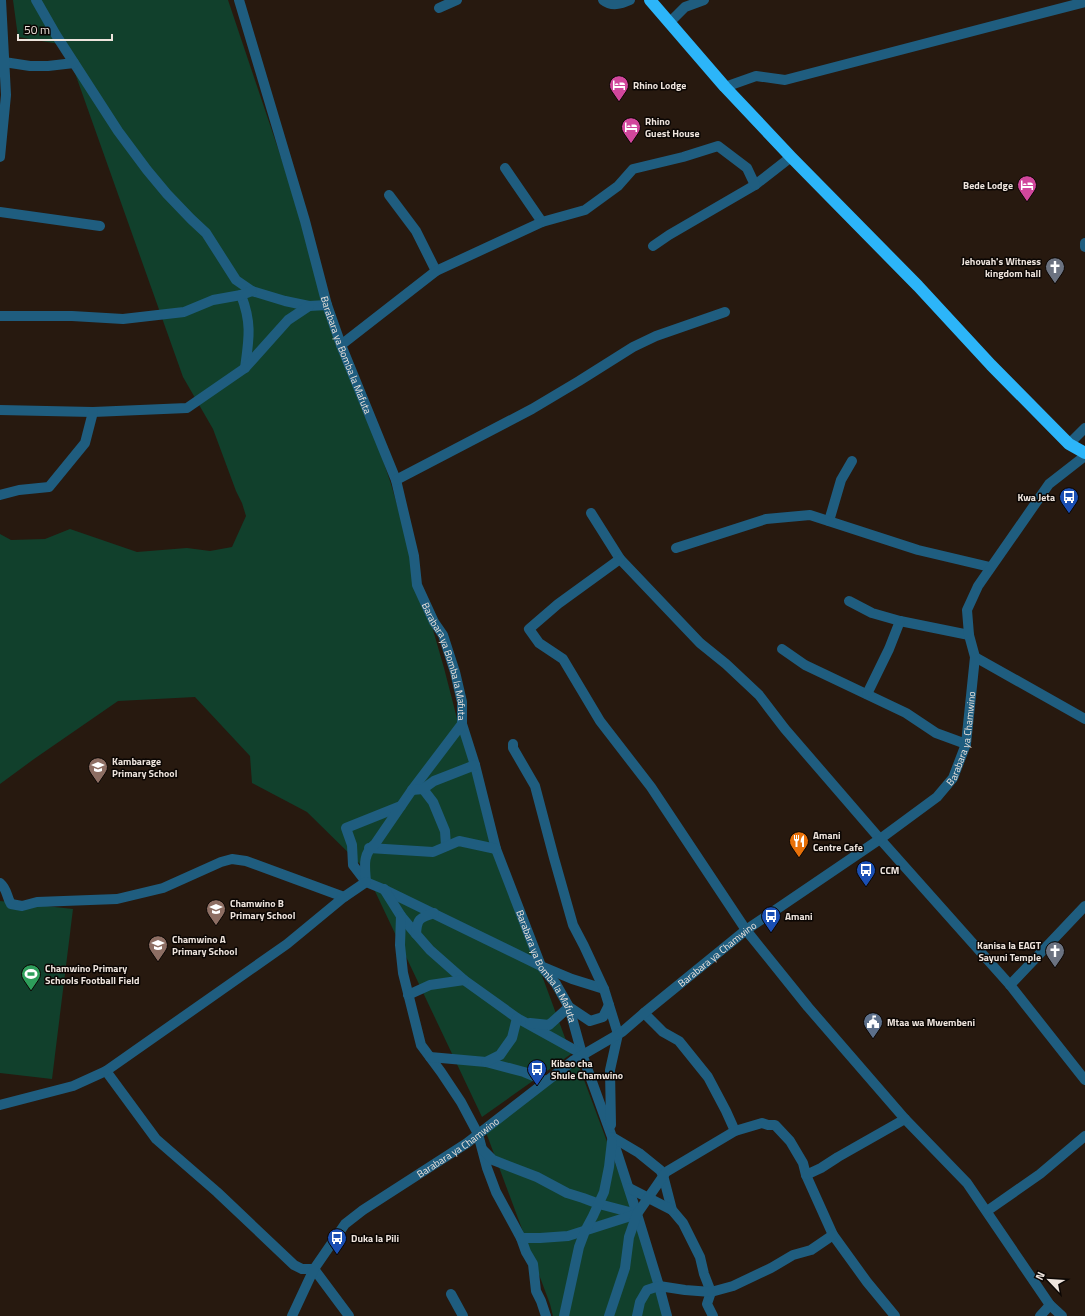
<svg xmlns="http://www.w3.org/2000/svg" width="1085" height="1316" font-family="'Titillium Web',sans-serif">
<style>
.green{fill:#11402c}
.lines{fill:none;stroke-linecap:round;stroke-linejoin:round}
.minor{stroke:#1f5d7f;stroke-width:10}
.highway{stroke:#2cb5f9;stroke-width:12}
.labels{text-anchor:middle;stroke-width:3;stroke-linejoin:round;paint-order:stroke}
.poi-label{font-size:10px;font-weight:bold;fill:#eee4dd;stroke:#0b0603;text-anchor:start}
.street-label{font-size:10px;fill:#eee4dd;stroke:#0b0603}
</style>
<rect width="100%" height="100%" fill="#27190f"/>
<g class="green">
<polygon points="13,0 228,0 391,484 444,668 461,734 504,873 571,1054 482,1117 364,868 307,812 252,783 250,756 195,697 118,701 34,759 0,784 0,534 11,540 45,539 70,529 137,552 187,548 210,551 232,547 246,516 242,503 236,491 213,429 183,377 65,45 18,37"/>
<polygon points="0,901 73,909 52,1079 0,1073"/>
<polygon points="577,1061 672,1316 553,1316 550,1304 484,1127"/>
</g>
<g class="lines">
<g class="minor">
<polyline points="36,0 56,35 118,131 147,170 167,194 191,219 206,233 236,280 252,291 285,301 309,306 327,305"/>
<path id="s1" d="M239,0L305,221L327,305L341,345L396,480L414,556L417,585L434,622L443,635L455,672L462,702V724L475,765L496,849L541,966L556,984L569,1007L582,1054L612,1137L637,1214L659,1286L667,1316"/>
<path d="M603,0C612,7 621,4 630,0"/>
<polyline points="439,8 457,0"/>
<polyline points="669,23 685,7 704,0"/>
<polyline points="4,62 30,66 48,66 74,63"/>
<polyline points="725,87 756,76 785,80 1085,2"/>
<polyline points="0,157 6,95 1,0"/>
<polyline points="505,168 542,222"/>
<polyline points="389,195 416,231 436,271"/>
<polyline points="0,212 100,226"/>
<polyline points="1085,243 1085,247"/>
<polyline points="653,246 669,235 755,185 791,157"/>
<path d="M241,295C252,323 249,339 245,368"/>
<polyline points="0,316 72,316 123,319 184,312 213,300 241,295 252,291"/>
<polyline points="341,345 436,271 542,222 585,210 618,186 633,169 683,157 718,146 747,168 755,185"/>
<polyline points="0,410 93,412 187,408 245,368 288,320 309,306"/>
<polyline points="1069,444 1085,428"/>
<polyline points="396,480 532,409 579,381 633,347 656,336 725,312"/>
<polyline points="0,495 19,490 49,487 85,443 93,412"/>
<polyline points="591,513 620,559 700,643 726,664 759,695 785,729 880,839 1010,985 1085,1080"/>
<polyline points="829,521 841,480 852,461"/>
<polyline points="676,548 766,519 810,515 918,550 990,567"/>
<polyline points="620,559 558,604 529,629 539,643 563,659 600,721 651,787 746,930 808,1007 905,1119 967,1183 1050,1305 1062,1316"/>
<polyline points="849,601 872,613 900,621 969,635"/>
<polyline points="782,649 805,665 906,713 936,733 966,744"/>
<polyline points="975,657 1085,719"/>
<polyline points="867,694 889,649 900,621"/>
<polyline points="462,724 412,790 401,806 346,828 352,845 353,865 366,882 383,889 541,966 572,979 604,989"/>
<polyline points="513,744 513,748 535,786 554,858 573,925 584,946 604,989 618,1034 610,1070 611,1125"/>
<polyline points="423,789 433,802 445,831 446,846"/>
<polyline points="412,790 423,789 434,781 475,765"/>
<polyline points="369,848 433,852 459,841 496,849"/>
<path d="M366,882C365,867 362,854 375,844L401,806"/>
<path d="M0,883C8,890 6,896 11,904L22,906L37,902L117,899L163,888L221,862L232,859L246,861L344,897"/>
<polyline points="384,889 401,916 416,934 430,950 464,980 517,1018 582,1054"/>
<polyline points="401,916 400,945 403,973 421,1045 441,1072 461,1102 478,1134 487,1168 496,1192 521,1238 526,1252 533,1264 536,1291 541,1301 546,1316"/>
<path d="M416,934C417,919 419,918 434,913"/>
<polyline points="1010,985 1085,906"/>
<polyline points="408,995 430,985 464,980"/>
<polyline points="644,1013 663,1032 679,1041 708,1077 726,1111 735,1131"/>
<polyline points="530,1023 549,1025 569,1007 590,1021 603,1017 609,1005"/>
<polyline points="430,1057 486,1062 524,1072 546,1081"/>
<polyline points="486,1062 500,1055 512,1038 517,1018"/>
<polyline points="106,1071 156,1139 217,1192 294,1265 302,1269 314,1269 349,1316"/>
<polyline points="0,1105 73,1086 106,1071 287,944 344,897 366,882"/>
<polyline points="612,1137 639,1153 660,1170 663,1175 672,1210 683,1223 700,1257 704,1274 711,1292 707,1304 713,1316"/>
<polyline points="483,1150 493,1160 537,1177 567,1193 583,1198 599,1204 637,1214"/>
<polyline points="806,1175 833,1235 867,1282 895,1316"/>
<polyline points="629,1188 672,1210"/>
<polyline points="987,1211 1040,1174 1085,1136"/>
<polyline points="521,1238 540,1238 568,1236 637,1214"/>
<polyline points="451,1294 463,1316"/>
<path id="s2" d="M292,1316L314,1269L345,1224L363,1210L467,1143L574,1060L622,1032L644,1013L746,930L880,839L937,797L953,778L966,744L975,657L969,635L967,610L978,586L1049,484L1085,456"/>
<polyline points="564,1316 579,1247 585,1231 593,1216 604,1192 609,1167 612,1141"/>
<polyline points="609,1316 625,1268 629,1237 637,1214 666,1172 735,1131 762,1123 768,1125 775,1125 790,1141 803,1163 806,1175 821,1168 838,1157 905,1119"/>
<polyline points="637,1316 640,1302 647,1290 659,1286 685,1290 711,1292 733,1286 771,1268 793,1255 811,1250 833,1235"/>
<polyline points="1040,1316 1050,1305"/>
</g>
<polyline class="highway" points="650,0 725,87 791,157 918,286 991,365 1069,444 1085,453"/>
</g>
<defs>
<g id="hotel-pin" transform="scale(1)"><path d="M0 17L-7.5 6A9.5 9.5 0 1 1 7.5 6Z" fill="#d1479c" stroke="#0b0603"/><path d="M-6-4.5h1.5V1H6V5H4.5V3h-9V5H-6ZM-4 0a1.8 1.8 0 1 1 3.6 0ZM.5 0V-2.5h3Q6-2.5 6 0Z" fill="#fff"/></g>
<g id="church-pin" transform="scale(1)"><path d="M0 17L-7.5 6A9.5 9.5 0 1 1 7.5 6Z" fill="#6b7280" stroke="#0b0603"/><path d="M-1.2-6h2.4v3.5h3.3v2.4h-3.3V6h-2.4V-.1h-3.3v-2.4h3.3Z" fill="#fff"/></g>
<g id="bus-pin" transform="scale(1)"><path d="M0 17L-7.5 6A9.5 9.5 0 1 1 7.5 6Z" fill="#1a4fb4" stroke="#0b0603"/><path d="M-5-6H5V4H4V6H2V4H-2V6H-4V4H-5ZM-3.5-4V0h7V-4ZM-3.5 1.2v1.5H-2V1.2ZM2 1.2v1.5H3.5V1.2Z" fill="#fff"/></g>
<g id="school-pin" transform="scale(1)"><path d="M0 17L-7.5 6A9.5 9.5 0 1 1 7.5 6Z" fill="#8d6e63" stroke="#0b0603"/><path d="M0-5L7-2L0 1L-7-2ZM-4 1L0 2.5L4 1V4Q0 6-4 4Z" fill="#fff"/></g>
<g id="restaurant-pin" transform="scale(1)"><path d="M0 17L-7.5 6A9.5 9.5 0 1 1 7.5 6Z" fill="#e8710a" stroke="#0b0603"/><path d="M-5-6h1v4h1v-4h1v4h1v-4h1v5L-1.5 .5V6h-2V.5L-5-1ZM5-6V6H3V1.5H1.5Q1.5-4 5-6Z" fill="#fff"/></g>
<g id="stadium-pin" transform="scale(1)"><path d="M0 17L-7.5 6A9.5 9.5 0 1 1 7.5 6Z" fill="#2e9e5b" stroke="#0b0603"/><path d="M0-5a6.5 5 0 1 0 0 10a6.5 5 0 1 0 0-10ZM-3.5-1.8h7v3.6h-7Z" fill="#fff"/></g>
<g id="civic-pin" transform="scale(1)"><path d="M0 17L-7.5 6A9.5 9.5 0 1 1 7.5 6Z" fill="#5c6f8a" stroke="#0b0603"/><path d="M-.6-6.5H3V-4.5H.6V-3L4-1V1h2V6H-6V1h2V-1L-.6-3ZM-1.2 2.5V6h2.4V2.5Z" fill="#fff"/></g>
</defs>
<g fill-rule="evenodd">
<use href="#hotel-pin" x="619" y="85"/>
<use href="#hotel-pin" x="631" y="127"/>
<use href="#hotel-pin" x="1027" y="185"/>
<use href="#church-pin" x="1055" y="267"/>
<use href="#bus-pin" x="1069" y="497"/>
<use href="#school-pin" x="98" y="767"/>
<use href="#restaurant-pin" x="799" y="841"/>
<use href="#bus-pin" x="866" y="870"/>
<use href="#school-pin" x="216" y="909"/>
<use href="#bus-pin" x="771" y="916"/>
<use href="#school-pin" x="158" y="945"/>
<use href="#church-pin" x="1055" y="951"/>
<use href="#stadium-pin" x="31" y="974"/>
<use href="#civic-pin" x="873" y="1022"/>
<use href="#bus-pin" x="537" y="1069"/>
<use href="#bus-pin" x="337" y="1238"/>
</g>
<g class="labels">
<g class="poi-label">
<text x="633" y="89">Rhino Lodge</text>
<text x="645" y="125">Rhino<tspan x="645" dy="12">Guest House</tspan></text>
<text x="1013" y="189" text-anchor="end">Bede Lodge</text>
<text x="1041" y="265" text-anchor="end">Jehovah's Witness<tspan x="1041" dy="12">kingdom hall</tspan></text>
<text x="1055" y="501" text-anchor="end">Kwa Jeta</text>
<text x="112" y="765">Kambarage<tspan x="112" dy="12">Primary School</tspan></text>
<text x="813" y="839">Amani<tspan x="813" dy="12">Centre Cafe</tspan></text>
<text x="880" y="874">CCM</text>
<text x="230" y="907">Chamwino B<tspan x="230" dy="12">Primary School</tspan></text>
<text x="785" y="920">Amani</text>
<text x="172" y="943">Chamwino A<tspan x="172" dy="12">Primary School</tspan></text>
<text x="1041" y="949" text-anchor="end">Kanisa la EAGT<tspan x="1041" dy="12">Sayuni Temple</tspan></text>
<text x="45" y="972">Chamwino Primary<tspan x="45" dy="12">Schools Football Field</tspan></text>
<text x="887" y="1026">Mtaa wa Mwembeni</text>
<text x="551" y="1067">Kibao cha<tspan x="551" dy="12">Shule Chamwino</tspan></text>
<text x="351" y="1242">Duka la Pili</text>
</g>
<g class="street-label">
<text dy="4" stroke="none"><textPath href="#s1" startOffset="371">Barabara ya Bomba la Mafuta</textPath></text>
<text dy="4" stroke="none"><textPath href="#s1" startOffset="695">Barabara ya Bomba la Mafuta</textPath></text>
<text dy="4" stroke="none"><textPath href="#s2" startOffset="903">Barabara ya Chamwino</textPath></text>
<text dy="4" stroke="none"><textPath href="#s2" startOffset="567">Barabara ya Chamwino</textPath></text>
<text dy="4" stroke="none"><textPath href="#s1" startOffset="1019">Barabara ya Bomba la Mafuta</textPath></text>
<text dy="4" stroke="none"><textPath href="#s2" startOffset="243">Barabara ya Chamwino</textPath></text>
</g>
</g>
<g transform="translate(1049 1280) rotate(295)" stroke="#0b0603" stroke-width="3" paint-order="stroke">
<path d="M0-3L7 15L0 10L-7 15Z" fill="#eee4dd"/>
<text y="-6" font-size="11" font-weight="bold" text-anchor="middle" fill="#eee4dd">N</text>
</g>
<path d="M18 34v6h94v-6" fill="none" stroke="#eee4dd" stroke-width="2"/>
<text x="24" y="34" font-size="12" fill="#eee4dd" stroke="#0b0603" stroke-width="3" paint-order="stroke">50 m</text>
</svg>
